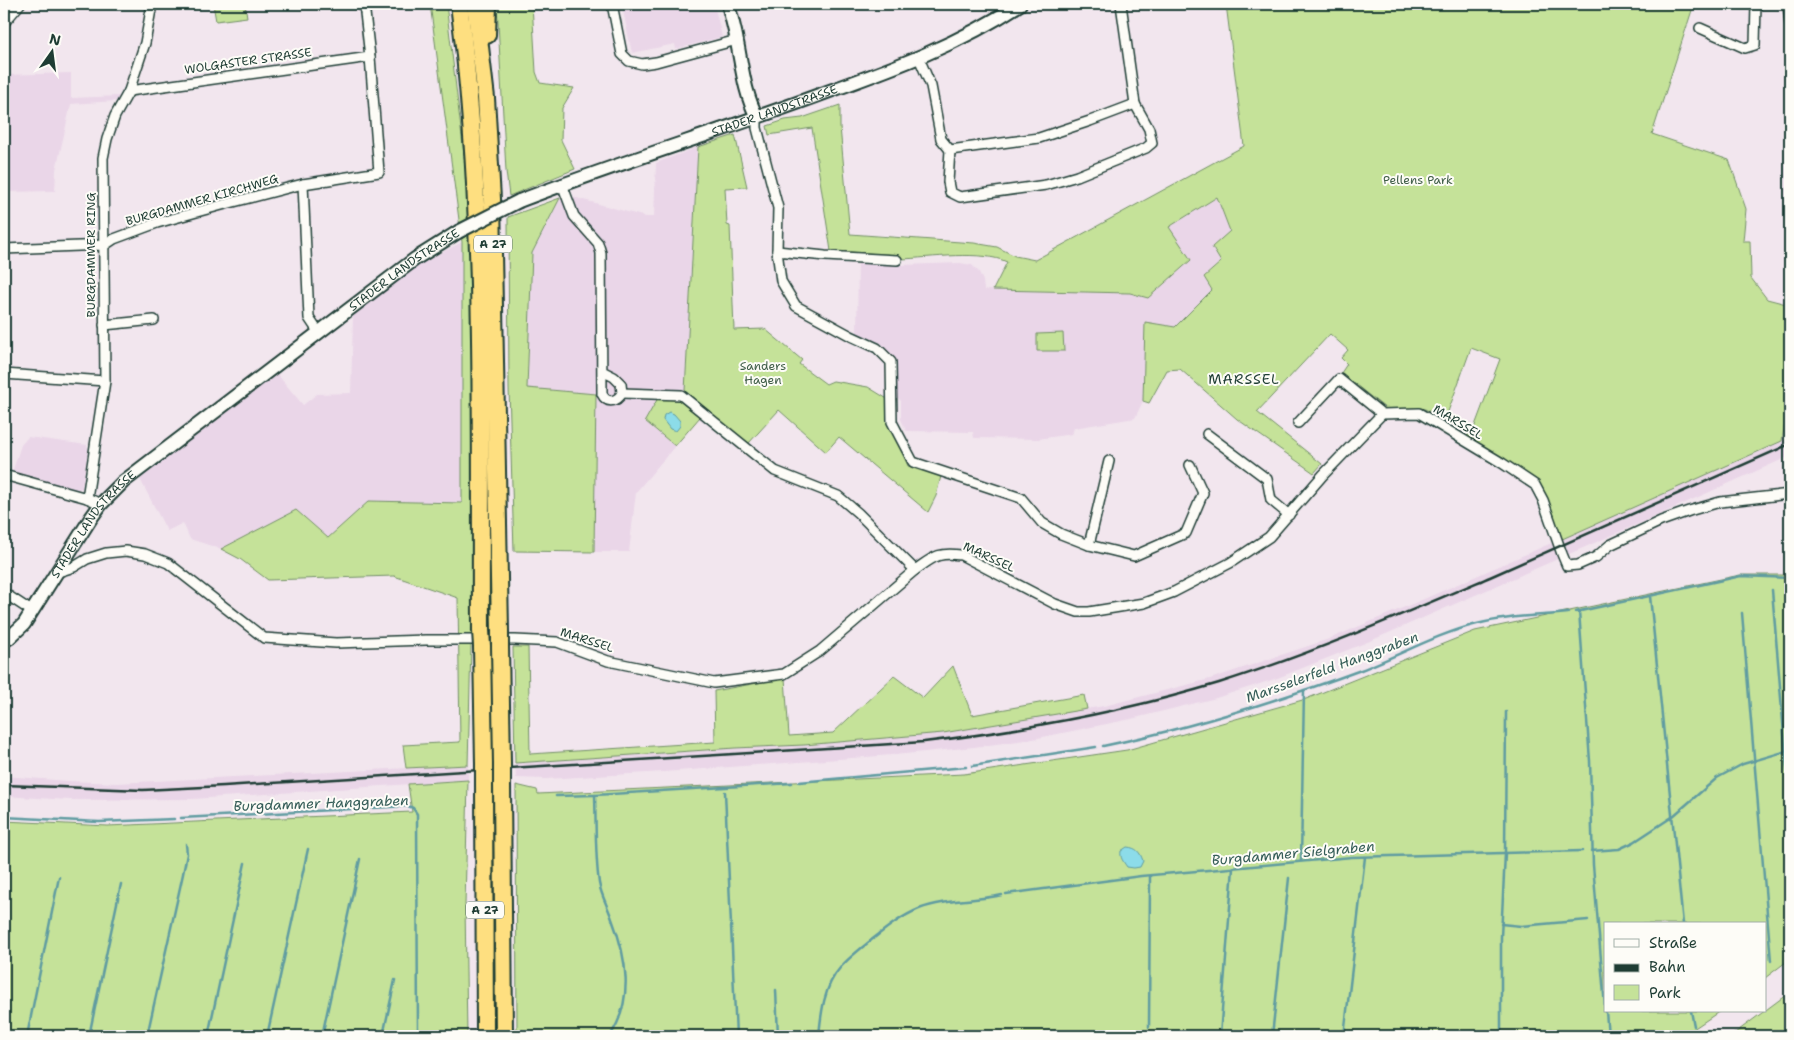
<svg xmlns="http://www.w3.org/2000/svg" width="1794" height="1040" font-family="'Shantell Sans',sans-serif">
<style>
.built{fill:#ead6e8}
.green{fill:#c5e299;stroke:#729066}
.water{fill:#8cdce9;stroke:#609ca1}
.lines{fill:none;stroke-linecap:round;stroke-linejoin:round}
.stream{stroke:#609ca1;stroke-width:2.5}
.street-casing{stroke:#1f3d34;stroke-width:12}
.secondary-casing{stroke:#1f3d34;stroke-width:16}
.highway-casing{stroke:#1f3d34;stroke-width:20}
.street{stroke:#fdfcf7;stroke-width:9}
.secondary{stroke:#fdfcf7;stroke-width:12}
.highway{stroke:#fedf80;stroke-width:16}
.rail{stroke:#1f3d34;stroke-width:2.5}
.secondary-bridge-casing{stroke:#1f3d34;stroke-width:16;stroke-linecap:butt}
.highway-bridge-casing{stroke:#1f3d34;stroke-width:20;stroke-linecap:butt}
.secondary-bridge{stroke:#fdfcf7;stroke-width:12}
.highway-bridge{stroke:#fedf80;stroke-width:16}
.labels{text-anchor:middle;stroke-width:4;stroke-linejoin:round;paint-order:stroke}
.shield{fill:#fdfcf7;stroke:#62766e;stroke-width:1}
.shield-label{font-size:11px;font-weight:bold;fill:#1f3d34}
.street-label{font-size:12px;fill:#1f3d34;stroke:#fdfcf7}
.park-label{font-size:12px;fill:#405e48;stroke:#fdfcf7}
.neighbourhood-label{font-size:14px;letter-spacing:1px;fill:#1f3d34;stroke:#fdfcf7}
.water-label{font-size:14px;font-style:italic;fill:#355d58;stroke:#fdfcf7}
</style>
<rect width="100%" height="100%" fill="#f2e6ee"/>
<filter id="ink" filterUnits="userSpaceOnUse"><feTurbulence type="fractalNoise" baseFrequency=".02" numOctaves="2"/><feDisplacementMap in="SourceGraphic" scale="10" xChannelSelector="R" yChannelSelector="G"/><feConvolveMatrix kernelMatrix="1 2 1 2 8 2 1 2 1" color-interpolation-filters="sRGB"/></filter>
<g filter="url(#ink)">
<g class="built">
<polygon points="632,4 714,4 722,37 676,49 675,44 632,53 622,6"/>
<polygon points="71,73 71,98 120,96 116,101 71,104 56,170 55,191 4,192 4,75"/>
<polygon points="698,147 685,391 678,400 658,398 646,421 675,446 636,492 629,552 594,552 596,394 527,389 532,253 560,198 573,197 646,217 654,217 656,163"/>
<polygon points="1217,197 1230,231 1221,262 1204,277 1212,290 1175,327 1145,323 1143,401 1135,418 1074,428 1072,434 1038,439 974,438 973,432 906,431 901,419 901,401 897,397 897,370 881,343 857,333 858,263 902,265 960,263 972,265 979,272 983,281 984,290 1130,293 1148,298 1169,227"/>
<polygon points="462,242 462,503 369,501 328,539 296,510 221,549 190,539 183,523 167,531 140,479 277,374 303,405 317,394 351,393 353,315 419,264"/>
<polygon points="28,437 87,445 88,450 82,488 75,490 12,473 21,445"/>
<polygon points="1790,438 1790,456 1647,520 1370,641 1275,679 1216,698 1131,719 1033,739 974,747 905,754 664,772 546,779 516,778 515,763 735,748 804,745 943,733 1104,706 1210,679 1329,639 1424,599"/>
<polygon points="468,765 468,780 193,799 70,800 4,796 4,776 68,781 117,783"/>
</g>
<g class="green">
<polygon points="213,4 245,4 247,17 216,21"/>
<polygon points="430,4 446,4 471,213 474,524 468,765 406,768 403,745 460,742 458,598 394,576 268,580 240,559 221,549 296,510 328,538 369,501 462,503 462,242"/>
<polygon points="497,4 532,4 536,72 540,83 574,88 562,108 561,140 575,169 509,196 506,171"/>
<path d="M1226,4H1694L1652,134L1729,160L1746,209L1743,241H1750L1751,278L1767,299L1790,305V415L1785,422L1782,441L1560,540L1537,483L1502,457L1465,437L1473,431L1500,359L1471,348L1445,420L1425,409L1390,412L1341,373L1347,364L1341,358L1348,350L1330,334L1257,412L1322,464L1314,473L1237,419L1180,369L1167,370L1149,403L1143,401L1145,322L1175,327L1212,290L1204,277L1221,262L1212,247L1230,231L1217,197L1169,227L1191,260L1148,298L1130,293L993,290L1007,262C982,250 930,258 901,259L898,255L831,251L812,128L769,135L767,126L785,120L802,118L840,105V127L850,234L974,243L997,247L1015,256L1035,260L1244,146Z"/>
<polygon points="735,135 747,187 725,188 727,225 730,226 734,330 765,329 802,360 799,364 826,384 833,381 868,387 889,400 890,424 908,466 941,476 936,496 928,512 839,437 826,452 779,410 748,444 685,391 698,147"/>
<polygon points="560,198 532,253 527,388 596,394 594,552 514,551 509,388 508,217"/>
<polygon points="1063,333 1064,351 1037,351 1037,334"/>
<polygon points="658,398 678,400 700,417 675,446 645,421"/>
<path d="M1740,575H1790V959L1765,978V924H1605V1011H1720L1683,1036H1142C1119,1032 1097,1033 1075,1036H517L516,785L537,790L538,794L964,774L1127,750L1306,699L1475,631Z"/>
<polygon points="513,647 528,647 530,754 715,742 714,691 785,678 789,736 833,733 894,676 923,698 953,666 972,715 1084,695 1087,709 943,733 804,745 735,748 515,763"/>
<polygon points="468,780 465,905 467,1036 4,1036 4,821 108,826 412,812 408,784"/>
<polygon points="1790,992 1790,1036 1731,1036"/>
</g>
<g class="water">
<polygon points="669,412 674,414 680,421 680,426 676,431 670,429 663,420 664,415"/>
<path d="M1127,847C1137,848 1140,852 1143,861L1140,867L1134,868L1127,867C1123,861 1120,858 1121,851Z"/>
</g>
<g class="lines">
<g class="stream">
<polyline points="1772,590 1790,806"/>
<polyline points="1650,596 1683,924"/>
<polyline points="1579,611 1590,761 1593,865 1605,1007"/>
<polyline points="1576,612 1741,576 1790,578"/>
<polyline points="1742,613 1771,961"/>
<path d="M1103,746C1191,728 1277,701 1361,670C1400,655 1437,634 1477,624C1507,616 1538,616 1568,613"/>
<polyline points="972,766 1096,747"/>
<polyline points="799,782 966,767"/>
<polyline points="725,792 736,1036"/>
<polyline points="556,796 595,795"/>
<polyline points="4,817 99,822 174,819"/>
<polyline points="181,818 408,806 413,808 417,814 418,1036"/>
<polyline points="1591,851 1619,849 1634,842 1672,817 1717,778 1743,764 1790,750"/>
<polyline points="1301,861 1304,690"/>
<polyline points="1006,894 1141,876 1352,857 1582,851"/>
<polyline points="1501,924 1521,926 1588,920"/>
<polyline points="776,990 778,1036"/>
<polyline points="1606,1011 1608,1036"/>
<polyline points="1691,1011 1694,1026"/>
<polyline points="1149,1027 1150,876"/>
<polyline points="27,1036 59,877"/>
<polyline points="89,1036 121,884"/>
<polyline points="147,1036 183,874 187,854 186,844"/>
<polyline points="208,1036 245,863"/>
<polyline points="267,1036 308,849"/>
<polyline points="322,1036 360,859"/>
<polyline points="383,1036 395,980"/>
<path d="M610,1036C634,1000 627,958 612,919C608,907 601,895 599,883C595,856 596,822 595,795L792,783"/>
<path d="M819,1036C821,1014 824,986 840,968C849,957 863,947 874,938C888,927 902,916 919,909C945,899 975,901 1002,895"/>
<polyline points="1220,1036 1233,868"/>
<polyline points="1272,1036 1289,878"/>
<polyline points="1344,1036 1365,857"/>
<polyline points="1501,1036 1501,937 1505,853 1506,712"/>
</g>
<g class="street-casing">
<g id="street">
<polyline points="612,4 622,54 629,61 642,64 656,62 737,40"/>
<polyline points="1788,4 1790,24"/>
<polyline points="4,23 20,4"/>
<polyline points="1700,28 1745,48 1755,45 1756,4"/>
<polyline points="919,58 931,86 941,139 950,150 1039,138 1090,121 1135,104 1121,4"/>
<polyline points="129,91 370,57"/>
<polyline points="757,117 757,128 778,208 777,251 781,281 796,306 851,336 877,348 891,362 892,422 913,462 1021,498 1042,523 1061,534 1089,545 1134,556 1186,533 1203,493 1190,465"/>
<polyline points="950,150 948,182 950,192 960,197 1046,185 1077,176 1146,148 1152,143 1149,129 1135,104"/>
<polyline points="303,184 309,318 319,333"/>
<path d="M562,184L574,216L598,243L601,253L602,394C607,404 617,402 622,393L621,384L614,377L602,371"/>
<polyline points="4,249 105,245 114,239 157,223 222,205 303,184 379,172 370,57 364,4"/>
<polyline points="777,251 825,256 897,260"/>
<polyline points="104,325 154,320"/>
<polyline points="4,374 105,381"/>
<polyline points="622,393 681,395 775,471 838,496 858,513 915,570"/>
<polyline points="1298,423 1339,379 1382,414"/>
<polyline points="1207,434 1267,479 1271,500 1289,515"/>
<polyline points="4,475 87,498 101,504"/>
<polyline points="87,498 105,381 103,158 107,139 115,116 129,91 145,43 152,4"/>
<polyline points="1089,545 1109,461"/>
<path d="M58,572L74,567L87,559L106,553L126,551L145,554L168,563L264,638L336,643L426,640H515L557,642L608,661L714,683L784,674L820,651L915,570C934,557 937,552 961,555L1055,604L1078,612H1089L1144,603L1174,592L1230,563L1269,537L1323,475L1382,414L1419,413L1502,463L1535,485L1543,500L1562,554L1567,566L1578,565L1596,557L1610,545L1661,521L1689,511L1720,502L1790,494"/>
<polyline points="4,593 33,612"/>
</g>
</g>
<g class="secondary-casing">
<g id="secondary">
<path d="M728,4C731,16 735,29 737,42C742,67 745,95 757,117"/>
<path id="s1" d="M519,201C621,162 725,130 827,92C894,68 960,44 1020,4"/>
<path id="s2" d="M4,640L9,638L24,624L91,518L101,504L123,482L415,259L458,232"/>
</g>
</g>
<g class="highway-casing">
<g id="highway">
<path d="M459,4C486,212 480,422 481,631"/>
<polyline points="475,4 486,98 492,199 500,631"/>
<polyline points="487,35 488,4"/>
<polyline points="482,646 484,764"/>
<polyline points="500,646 502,764"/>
<polyline points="484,784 485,1036"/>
<polyline points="502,784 504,1036"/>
</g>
</g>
<use href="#street" class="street"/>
<use href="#secondary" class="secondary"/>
<use href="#highway" class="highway"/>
<path class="rail" d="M4,785L143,790L224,786L924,742C1023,730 1123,712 1219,683C1311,654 1401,615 1490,577C1590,533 1690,489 1790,444"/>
<g class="secondary-bridge-casing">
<polyline id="secondary-bridge" points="458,232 519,201"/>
</g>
<g class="highway-bridge-casing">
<g id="highway-bridge">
<polyline points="481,631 482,646"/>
<polyline points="500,631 500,646"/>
<polyline points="502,764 502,784"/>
<polyline points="484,784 484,764"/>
</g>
</g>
<use href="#secondary-bridge" class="secondary-bridge"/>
<use href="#highway-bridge" class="highway-bridge"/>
</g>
</g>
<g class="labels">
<g class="shield">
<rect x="474" y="235.5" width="38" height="17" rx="4"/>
<rect x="466" y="901.5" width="38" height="17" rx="4"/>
</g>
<g class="shield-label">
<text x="493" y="248">A 27</text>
<text x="485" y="914">A 27</text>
</g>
<g class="street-label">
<text transform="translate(248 61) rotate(-8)" y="4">WOLGASTER STRASSE</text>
<text dy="4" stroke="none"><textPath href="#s1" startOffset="271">STADER LANDSTRASSE</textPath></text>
<text transform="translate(202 200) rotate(-16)" y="4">BURGDAMMER KIRCHWEG</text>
<text transform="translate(91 255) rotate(-90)" y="4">BURGDAMMER RING</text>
<text dy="4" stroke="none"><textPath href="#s2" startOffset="552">STADER LANDSTRASSE</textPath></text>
<text transform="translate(1458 422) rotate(31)" y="4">MARSSEL</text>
<text dy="4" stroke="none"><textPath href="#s2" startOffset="148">STADER LANDSTRASSE</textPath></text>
<text transform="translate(989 557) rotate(25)" y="4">MARSSEL</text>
<text transform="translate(587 640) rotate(18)" y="4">MARSSEL</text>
</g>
<g class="park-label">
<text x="1418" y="184">Pellens Park</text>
<text x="763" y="370">Sanders<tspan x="763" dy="14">Hagen</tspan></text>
</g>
<g class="neighbourhood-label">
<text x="1244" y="384">MARSSEL</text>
</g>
<g class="water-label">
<text transform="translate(1332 667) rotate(-20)" y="5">Marsselerfeld Hanggraben</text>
<text transform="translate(321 803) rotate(-2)" y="5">Burgdammer Hanggraben</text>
<text transform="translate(1293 853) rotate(-5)" y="5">Burgdammer Sielgraben</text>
</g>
</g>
<rect width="1794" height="1040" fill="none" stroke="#fdfcf7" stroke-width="20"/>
<rect x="10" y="10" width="1774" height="1020" fill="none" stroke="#1f3d34" stroke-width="2" filter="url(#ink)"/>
<rect x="1604" y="922" width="162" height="90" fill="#fdfcf7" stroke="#a4b0a9"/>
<rect x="1614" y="939" width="25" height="8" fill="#fdfcf7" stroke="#a4b0a9"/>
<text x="1649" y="948" font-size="15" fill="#1f3d34">Straße</text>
<rect x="1614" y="964" width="25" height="8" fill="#1f3d34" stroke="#a4b0a9"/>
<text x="1649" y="972" font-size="15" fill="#1f3d34">Bahn</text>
<rect x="1614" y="985" width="25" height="15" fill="#c5e299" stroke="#a4b0a9"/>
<text x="1649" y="998" font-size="15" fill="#1f3d34">Park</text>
<g transform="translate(52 52) rotate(14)" stroke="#fdfcf7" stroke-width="4" paint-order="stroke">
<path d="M0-4L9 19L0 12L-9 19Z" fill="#1f3d34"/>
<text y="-8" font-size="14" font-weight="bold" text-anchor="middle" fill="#1f3d34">N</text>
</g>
</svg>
